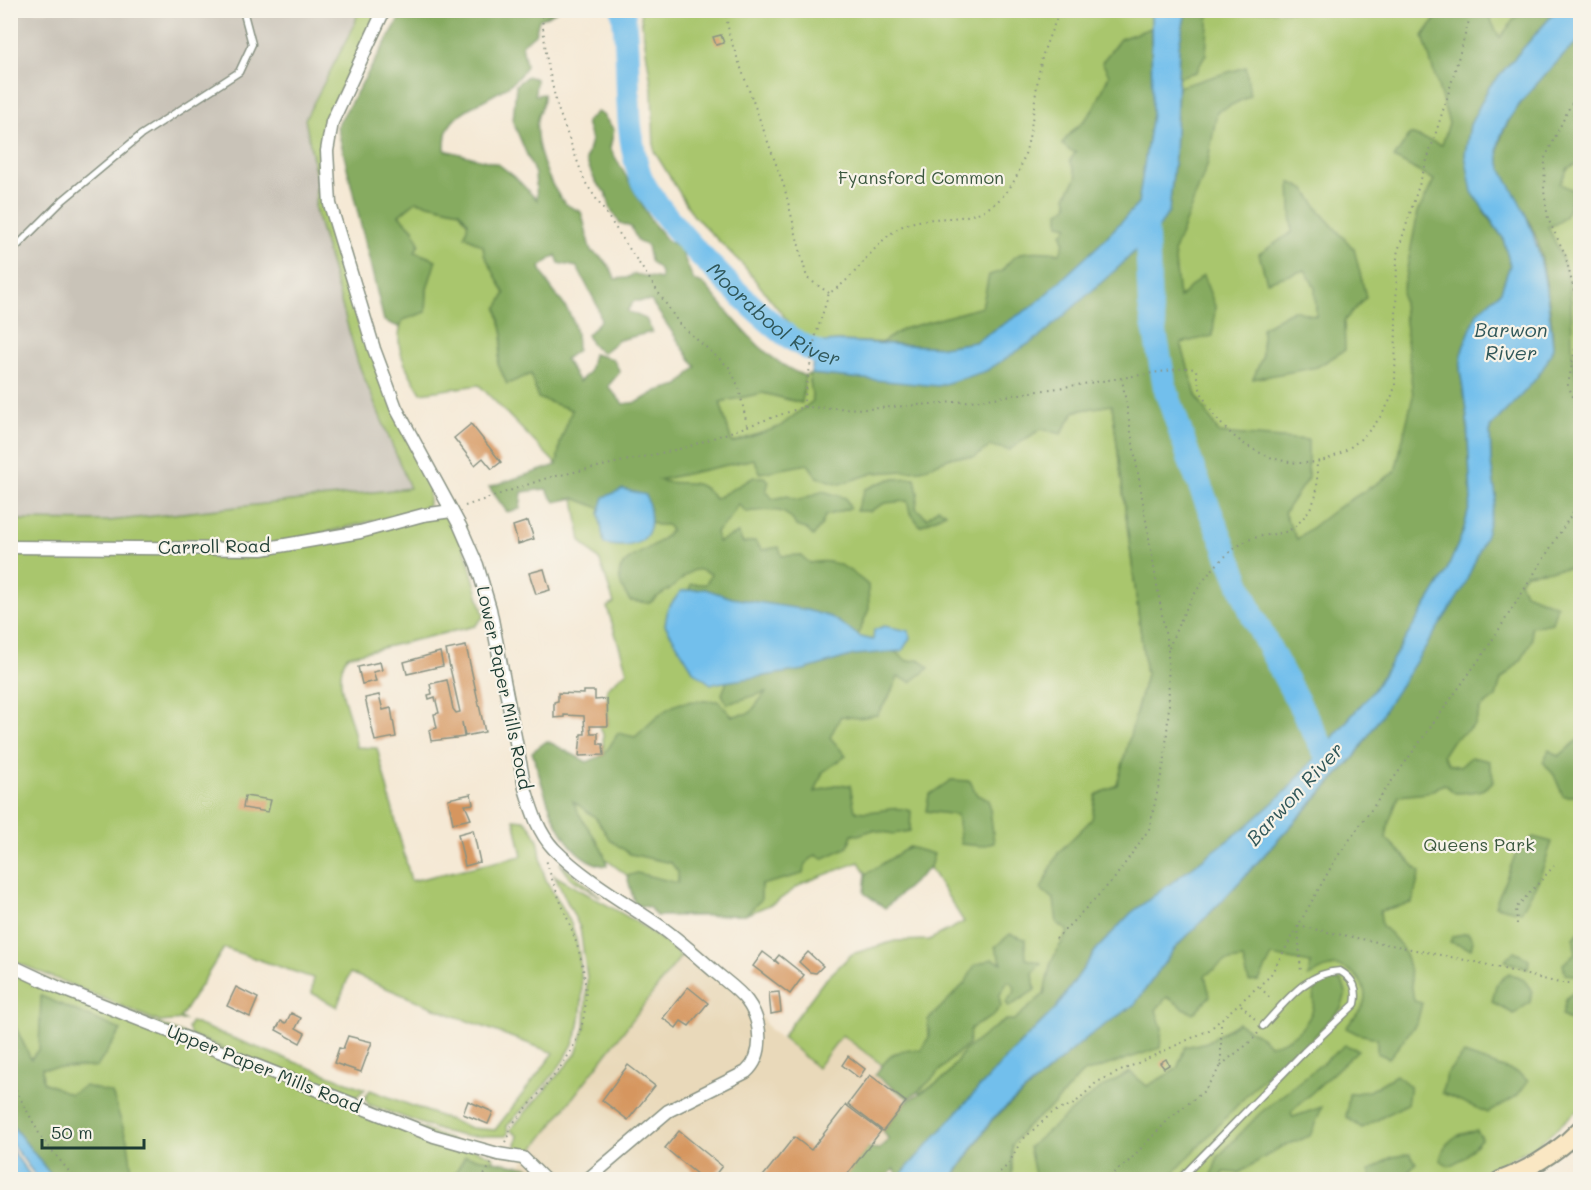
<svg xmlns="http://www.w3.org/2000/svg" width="1591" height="1190" font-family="Mali,sans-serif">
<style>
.built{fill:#e9d9ba}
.industrial{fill:#c9c3b8}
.green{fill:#a9c66d;stroke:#648250;stroke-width:1.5}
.forest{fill:#86ab60;stroke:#52744a;stroke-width:1.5;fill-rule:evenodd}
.water{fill:#72bfec;stroke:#487e90;stroke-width:1.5}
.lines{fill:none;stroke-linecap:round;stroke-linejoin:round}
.river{stroke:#72bfec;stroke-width:24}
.building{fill:#d6965e}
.lane-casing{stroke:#8a9384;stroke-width:9}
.street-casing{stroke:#8a9384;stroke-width:15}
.secondary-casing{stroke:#8a9384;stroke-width:20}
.path{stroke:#8a9384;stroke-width:2;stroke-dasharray:1.5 4.5;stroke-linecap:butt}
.lane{stroke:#fff;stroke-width:6}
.street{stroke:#fff;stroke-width:12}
.secondary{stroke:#fae7c3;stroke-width:16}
.labels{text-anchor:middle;stroke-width:4.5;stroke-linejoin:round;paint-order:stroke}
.park-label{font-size:18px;fill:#3b583f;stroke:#f7f3e8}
.street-label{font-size:18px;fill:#1f3d34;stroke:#f7f3e8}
.water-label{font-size:20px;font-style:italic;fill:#305759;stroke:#f7f3e8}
</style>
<rect width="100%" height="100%" fill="#f7f3e8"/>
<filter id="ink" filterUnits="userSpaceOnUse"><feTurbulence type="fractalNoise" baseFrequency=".0167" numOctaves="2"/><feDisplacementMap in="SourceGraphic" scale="12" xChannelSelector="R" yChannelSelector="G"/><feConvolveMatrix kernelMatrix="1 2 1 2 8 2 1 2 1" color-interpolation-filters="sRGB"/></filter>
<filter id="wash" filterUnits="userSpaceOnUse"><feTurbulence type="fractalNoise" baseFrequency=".008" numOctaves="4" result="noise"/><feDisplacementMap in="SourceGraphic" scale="24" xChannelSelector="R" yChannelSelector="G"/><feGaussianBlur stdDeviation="1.35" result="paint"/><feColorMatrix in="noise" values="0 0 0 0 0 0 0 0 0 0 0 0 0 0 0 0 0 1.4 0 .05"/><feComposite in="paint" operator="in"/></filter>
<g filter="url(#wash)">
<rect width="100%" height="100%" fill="#f5e9d5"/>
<polygon class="built" points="690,945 742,985 769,1029 817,1067 842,1035 927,1101 862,1179 509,1180"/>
<polygon class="industrial" points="11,11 358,11 355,24 305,119 317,180 315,209 358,363 410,488 109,521 11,520"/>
<g class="green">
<path d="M358,11H379L335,102L318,158L377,368L430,480L429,505L420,510L274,544L446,510L466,552L484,616L475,626L347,656C329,684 356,719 356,747L377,748L411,881L522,856L514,819L524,820C548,842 535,858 547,882C555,897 566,910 572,926C583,956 587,1015 573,1044C558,1074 530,1101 507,1126L508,1135L506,1136H464L441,1131L368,1104L365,1098L370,1090L471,1128L495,1130L554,1053L449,1014L350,973L337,1007L312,993L313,978L224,948L180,1018L184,1020L160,1022L11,960V520L109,521L410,488L358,363L315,209L317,180L305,119L355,24Z"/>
<polygon points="640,11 1151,11 1152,114 1034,306 897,343 838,341 816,343 794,329 744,266 693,215 654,151 652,89"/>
<polygon points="1186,11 1556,11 1547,23 1373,691 1171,357 1179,46"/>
<polygon points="1580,39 1580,1108 1538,1145 1481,1174 1464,1179 952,1180 1355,757 1402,684 1538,246"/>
<path d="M416,201L459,211L483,246L505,294L497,308L503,335L498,364L507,384L531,373L538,398L573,410L560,443L557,465L479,385L421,393C408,372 391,346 403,320L426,312L427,289L435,260L415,252L419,244L413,229L399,215Z"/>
<polygon points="809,374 813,401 780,427 732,443 720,402 763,393 801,403 805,376"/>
<polygon points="1112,404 1146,675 1122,769 1107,816 1119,846 1051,962 1044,994 1014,1021 964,1051 946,1077 920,1093 842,1035 817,1068 782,1037 823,982 852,954 895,941 929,940 964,922 930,868 876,890 859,862 803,883 776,902 745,915 681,916 571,833 551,762 589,762 604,755 603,734 599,726 608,725 607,688 627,671 607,607 614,603 600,561 581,542 574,498 754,459 760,473"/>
<polygon points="560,863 601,897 570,878"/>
<path d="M554,875C597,901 644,921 681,956L529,1155L518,1151L516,1144L518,1136L510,1130L576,1054L585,1027L587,978L580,928Z"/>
<polygon points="10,965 494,1157 481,1179 54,1179 11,1124"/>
<polygon points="191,1022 365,1089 354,1099 191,1035 188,1028"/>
</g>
<g class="forest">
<path d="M404,11H557L539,20L535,34L522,45L526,66C509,99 459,101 447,131C445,136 445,144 445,150L498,164L515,177L537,200L535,174L513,122L516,85L527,76L536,79L535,95L544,94C545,106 538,110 537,120C534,144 548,185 565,203C569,207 576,209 581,212C586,225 586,237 591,251C603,258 611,265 615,279L627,278L634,274L661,279V272L650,261L647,245L638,242L631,227L620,223L611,210L606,193L595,181L586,160L591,140L586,122L597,112L603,115L614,130L610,148L652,222L667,240L680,248L694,281L705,285C734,318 762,360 805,376L802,403L763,393L720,402L732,443L779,427L813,401L809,374L941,385L1169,211L1175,154L1178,87L1246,67L1250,96L1217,112L1207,166L1174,251L1179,298L1203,275L1215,306L1213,336L1181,343L1196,395L1219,433L1308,440V478L1284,513L1297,539L1337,508L1395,472L1413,396L1402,294L1418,212L1434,180L1394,158L1410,134L1442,145L1449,123L1423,36L1441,11H1486L1500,38L1520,11H1556L1489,87L1470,125L1465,155L1484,212L1503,238L1510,265L1501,291L1478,313L1463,348L1460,369L1467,417L1471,500L1463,532L1445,575L1373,691L1288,789L1247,826L1131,913L1096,950L1056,1008L1005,1059L899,1177L894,1169L885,1179H848L846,1175L867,1148L880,1149L889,1140L883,1131L906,1102L946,1077L964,1051L992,1029L1006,1020H1014L1044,994L1051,962L1068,931L1057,923L1054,900L1041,889L1058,853L1092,819L1096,795L1117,785L1146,675L1112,405L1075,411L1061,434L1041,429L1009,450L991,446L975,457H953L921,470L874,473L840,484L817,477L808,464L760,473L754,459L659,480C683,488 695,473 715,499L754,477H764L769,481L766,492L773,499L787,496L799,500L823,491L846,498L850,508L825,516L821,526L813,536L806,529L796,526C787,505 765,510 746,512L738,504L729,520L716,532L718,542L738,533L743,543L755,541L762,550L779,547L782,556L800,555L810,563C836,557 849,569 868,585L869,609L854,644L889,647L907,661L921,660L929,668L911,682L898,677L888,699L877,715L858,718L841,716L830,737L846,756L823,772L815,792L835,785H850L855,811C878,815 890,804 911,811L910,831L893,834L873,830L858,835L852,834L848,847L822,859L816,855L805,864L803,874L761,885V900L745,915L656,916L649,907L635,905L627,876L637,873L678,883V872L671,863L630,854L610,840L596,818L573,801C581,825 603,840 607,866C558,861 545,790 532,752L547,741L587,762L604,755L618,733L635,737C669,707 669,699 718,701L732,716L750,713L766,692L727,704L722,694L730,674L685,601L691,584H706L711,574C691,563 687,576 674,586C665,593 659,594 650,603L630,601C597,554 648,560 671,530L667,525H656L641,516L602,509L574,498L555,502L546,489L522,492L520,509L507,512L489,487L557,465L560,443L572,410L538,398L531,374L507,384L498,364L503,335L497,308L505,294L484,254L483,246L465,236L468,222L459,211L416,201L399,215L413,229L419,244L415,252L436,260L427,289L426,312L403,320L399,327L384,321L337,126ZM556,255L559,263L577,267L597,305L601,320L587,335L592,345L602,353L619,340L652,332L646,319L627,311L634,301H651L696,367L679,385L657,391L638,402L623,404L608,386L620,372L613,359L593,354L589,372L579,382L565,359L577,350C577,302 553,303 540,267Z"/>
<polygon points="1186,11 1209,11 1206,54 1196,72 1178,77 1179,46"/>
<path d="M1151,28L1152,114L1138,204L1099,245L1034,306L975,342L943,347L881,343L903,329L982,307L989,275L1002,271C1018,246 1034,251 1060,253L1064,242L1062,234L1068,226L1059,224V212L1068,205L1066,196L1077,177L1070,160L1076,152L1070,151L1062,144C1070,131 1084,123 1092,111C1099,100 1104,87 1109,75L1102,62L1120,39Z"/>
<path d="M1580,39V162L1568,168L1560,184L1573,190C1570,209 1568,221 1548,227C1557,246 1566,264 1569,285C1575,319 1567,355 1580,387V556L1569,568L1526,573L1520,581L1525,593L1557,606L1552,623L1531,627L1532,639L1522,659L1501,680L1496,697L1480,709L1475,725L1452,741L1443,755L1449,764L1460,767L1471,757L1489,761L1494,780C1483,794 1472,792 1455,793L1444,784L1427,793L1399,796L1389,822L1386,838L1420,872L1412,903L1380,911L1382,926C1412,951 1408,965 1414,1001L1422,1003L1417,1023L1389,1058L1377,1053V1038L1358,1034L1346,1028C1351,1021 1359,1013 1363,1005C1372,986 1349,962 1330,967C1322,968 1315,974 1308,977L1311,963L1272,956L1259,981L1249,982L1243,959L1224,962L1205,976L1210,996L1193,1014L1167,997L1156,1010L1162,1028L1160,1048L1081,1074L1055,1104L1025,1128L1012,1145V1179L952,1180L992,1120L1089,1036L1135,1004L1175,948L1220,903L1355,757L1429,638L1496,497L1491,463L1490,428C1512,402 1539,381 1552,350C1556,338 1543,262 1539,246C1534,231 1526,214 1518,201C1508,182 1494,164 1500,142C1507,110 1557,62 1580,39Z"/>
<polygon points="1290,182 1306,190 1321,213 1354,249 1366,297 1344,321 1345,350 1317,367 1253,379 1262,357 1262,328 1293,310 1316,316 1315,288 1305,270 1267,282 1259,254 1292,232"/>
<polygon points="915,478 918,493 916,508 927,518 938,508 946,513 920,526 910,512 907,501 885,503 870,511 856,511 865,489 890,479"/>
<polygon points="1580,738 1580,796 1563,796 1554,775 1543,762 1549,750 1559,756"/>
<polygon points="951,780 970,781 977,795 989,800 994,843 981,846 961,844 957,815 926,811 929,795"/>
<polygon points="1533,837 1552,842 1539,879 1521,912 1495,906 1515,856"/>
<polygon points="909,847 934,854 930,867 885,908 864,893 866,874"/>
<polygon points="1580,931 1580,976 1565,974 1563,964 1575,953 1574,938"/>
<polygon points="1468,933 1473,941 1471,949 1450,942 1453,936"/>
<path d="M1010,934L1025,939L1026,959L1041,963L1033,973L1035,990L1009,1007L1006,1002L1015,991L1014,985L1008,981L999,996L1001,1006L992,1017L971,1028L968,1045C945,1060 932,1085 908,1098L875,1075C890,1054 894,1049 921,1050L929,1037L928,1020L965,983L975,965L992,959L1002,963L995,947Z"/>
<polygon points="1514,952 1529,959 1528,969 1505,961 1507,957"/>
<polygon points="1509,973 1524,980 1532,991 1530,1002 1514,1014 1492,1002 1496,985"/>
<path d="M1326,979L1342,981L1346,993L1341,1008L1314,1037L1259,1082L1168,1179H1036L1029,1147L1097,1090L1130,1072L1147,1086L1177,1069L1185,1047L1207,1042L1238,1023L1263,1038L1269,1045C1288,1043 1304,1030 1312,1012C1318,997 1305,996 1326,979Z"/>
<polygon points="1579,987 1580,987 1580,1026 1562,1016 1566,999"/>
<polygon points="41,996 121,1030 97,1067 42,1068 43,1082 70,1094 85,1086 112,1093 128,1143 133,1179 54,1179 11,1124 10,1015 31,1059 39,1049"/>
<polygon points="1345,1045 1358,1050 1291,1112 1293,1117 1322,1107 1310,1136 1279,1148 1239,1173 1224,1172 1221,1179 1210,1179 1218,1157 1259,1114"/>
<polygon points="1464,1054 1518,1073 1528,1081 1517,1096 1488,1113 1442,1093 1446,1074"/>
<polygon points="1396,1075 1410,1086 1407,1104 1362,1128 1346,1117 1349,1094 1369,1091"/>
<path d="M1477,1131L1482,1138L1464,1158L1449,1166L1440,1160C1444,1141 1458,1132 1477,1131Z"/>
<path d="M1410,1154L1416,1163C1406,1179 1390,1181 1372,1179L1369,1171L1392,1157Z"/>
<polygon points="465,1156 528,1167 537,1180 451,1180"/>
</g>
<g class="water">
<polygon points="1151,11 1186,11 1179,46 1175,154 1169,211 1160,226 1120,266 1041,336 986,371 938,386 811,374 816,343 838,341 943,347 975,342 1033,306 1099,245 1138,204 1152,114"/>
<path d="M1556,11H1580V39C1557,62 1506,111 1499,142C1494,165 1509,182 1519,201C1543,247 1548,297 1553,347C1543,380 1512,402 1490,428L1491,463L1496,497L1486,535L1463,589L1355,756L1220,903L1175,948L1135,1004L1089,1036L992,1119L952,1179H897L1005,1059L1056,1008L1096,950L1131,913L1247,826L1288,789L1373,691L1445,575L1463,532L1471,500L1467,417L1460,369L1463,348L1477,313L1501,291L1510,265L1503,238L1472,192L1465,155L1470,125L1489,87Z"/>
<path d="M623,489L646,495C659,534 645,552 604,544L599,513L604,497Z"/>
<polygon points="705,589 732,598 807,610 831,617 861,637 873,640 874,630 884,626 909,631 910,638 902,651 854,655 804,670 711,684 694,672 665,625 668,608 681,591"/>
<polygon points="10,1124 12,1125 54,1179 38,1179 11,1143"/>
<polygon points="11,1149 33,1179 11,1179"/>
</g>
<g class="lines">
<g class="river">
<path id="s1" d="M623,10C631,64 623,121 639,173C652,213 756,315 792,339C809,350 827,358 847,361"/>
<polyline points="1146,217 1150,305 1165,387 1193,469 1254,619 1330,762"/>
</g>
</g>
<g id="blocks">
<g class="building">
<polygon points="721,35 724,43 716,45 713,37"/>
<polygon points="471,424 501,462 492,469 483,458 475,465 454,438"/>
<polygon points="528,521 534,539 518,544 513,526"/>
<polygon points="544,569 550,590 536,594 529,573"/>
<polygon points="466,646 485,732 465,736 462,722 464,737 431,741 429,730 437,728 434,714 439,713 435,697 429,699 428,695 432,694 430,684 447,680 453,709 456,713 460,712 446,650"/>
<polygon points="440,652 443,666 407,674 404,662"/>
<polygon points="380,662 382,670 373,672 376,681 362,684 358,667"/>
<polygon points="584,691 595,691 595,700 607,699 608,726 590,726 591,733 598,733 598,744 603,744 604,755 579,756 581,734 585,734 584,716 564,715 564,717 554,718 554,702 558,701 558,693 584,694"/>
<polygon points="379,695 383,710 391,708 396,737 375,741 365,698"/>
<polygon points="471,794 473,804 465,805 471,819 453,823 448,799"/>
<polygon points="245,796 271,800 268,812 243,808"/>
<polygon points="473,830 480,862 465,866 458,834"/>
<polygon points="763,952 779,964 775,960 779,955 804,975 790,994 753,966"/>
<polygon points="808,952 823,966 816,973 810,972 799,962"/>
<polygon points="236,987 258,998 250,1017 227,1006"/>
<polygon points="688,987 708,1003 689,1026 681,1021 676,1028 663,1018"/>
<polygon points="779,992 781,1012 771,1014 769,993"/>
<polygon points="291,1013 301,1018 296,1028 305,1033 300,1043 276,1030 281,1021 286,1023"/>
<polygon points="348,1036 372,1042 361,1072 334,1063 339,1048 343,1049"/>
<polygon points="848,1056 865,1069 859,1078 842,1065"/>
<polygon points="1166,1059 1169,1065 1164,1068 1160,1063"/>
<polygon points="628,1065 655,1086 628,1120 602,1100"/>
<polygon points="870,1075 906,1102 883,1131 848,1104"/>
<polygon points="468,1101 493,1112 488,1124 463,1114"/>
<polygon points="846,1105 881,1131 843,1180 760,1180 794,1137 811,1150"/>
<polygon points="679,1131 722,1166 711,1180 704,1180 665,1148"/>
</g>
</g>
</g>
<g filter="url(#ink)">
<use href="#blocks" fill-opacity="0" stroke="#8a9384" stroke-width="1.5"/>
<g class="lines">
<g class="lane-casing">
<g id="lane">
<polyline points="10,253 63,200 141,135 239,72 252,44 243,10"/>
<path d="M1179,1180L1304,1052L1355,1004C1358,989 1354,979 1340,971C1306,972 1284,1004 1263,1026"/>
</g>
</g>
<g class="street-casing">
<g id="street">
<path d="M384,10L332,122L327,151L330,204L374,349L396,408L460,526L477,565L490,609L525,788C532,811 538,832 554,849C586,881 625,902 661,927C679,940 697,956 714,971C724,980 739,990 747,1001C762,1021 765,1055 746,1072L668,1111L587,1180"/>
<polyline points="10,547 262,549 360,532 423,515 451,511"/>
<polyline points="10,965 57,987 434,1136 498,1154 523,1158 545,1180"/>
</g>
</g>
<g class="secondary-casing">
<path id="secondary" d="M1500,1180C1530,1169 1558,1152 1580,1129"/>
</g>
<g class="path">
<polyline points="541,10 547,61 557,106 585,182 680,325 730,368 739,388 747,425"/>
<polyline points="725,10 730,38 784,186 807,278 829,293"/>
<polyline points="1580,94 1570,106 1545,158 1544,191 1548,219 1565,254 1576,299 1577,338 1568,385 1580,413"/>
<path d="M803,407L815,338L829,293C858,277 871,245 899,228C927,212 960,225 988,208C1036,179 1030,106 1042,58C1046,42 1054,26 1060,10"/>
<path d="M465,506L547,478L684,448L803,407L867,409L981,400L1185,368L1196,369C1200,425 1269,476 1324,460C1356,451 1387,417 1395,386L1397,254L1447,98L1472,10"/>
<path d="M1169,648C1183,610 1204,570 1238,546C1252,536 1264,536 1281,533C1295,531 1310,512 1315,498C1319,488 1316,472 1317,462"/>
<polyline points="1517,924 1516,908 1554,866"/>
<polyline points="1298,926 1480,963 1559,983 1580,983"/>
<polyline points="1298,926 1301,974"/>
<polyline points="1056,939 1114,879 1149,829 1165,758 1169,706 1168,650 1122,379"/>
<polyline points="1260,987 1269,997"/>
<polyline points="1241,1005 1256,1020"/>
<path d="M1221,1066C1233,1053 1248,1047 1258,1033"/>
<polyline points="10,1079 41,1137 76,1180"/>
<path d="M505,1142L510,1134L508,1129C562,1066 606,1033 576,942C567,914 553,888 546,859"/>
<polyline points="481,1180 491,1164"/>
<polyline points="991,1180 1008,1165 1021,1141 1053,1112 1074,1104 1097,1082 1209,1030 1270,976 1335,860 1486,650 1580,501"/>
<polyline points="1104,1180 1129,1161 1170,1118 1204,1091 1221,1066 1221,1022"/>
</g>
<use href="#lane" class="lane"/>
<use href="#street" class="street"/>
<use href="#secondary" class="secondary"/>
</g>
</g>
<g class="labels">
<g class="park-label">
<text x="921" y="184">Fyansford Common</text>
<text x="1479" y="851">Queens Park</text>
</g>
<g class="street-label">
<text transform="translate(214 547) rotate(-1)" y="6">Carroll Road</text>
<text transform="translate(504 688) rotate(78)" y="6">Lower Paper Mills Road</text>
<text transform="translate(264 1069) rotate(22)" y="6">Upper Paper Mills Road</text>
</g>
<g class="water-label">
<text dy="7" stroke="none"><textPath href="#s1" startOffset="363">Moorabool River</textPath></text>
<text x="1511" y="337">Barwon<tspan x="1511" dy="23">River</tspan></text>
<text transform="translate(1295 794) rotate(-47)" y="7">Barwon River</text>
</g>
</g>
<rect width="1591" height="1190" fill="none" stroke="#f7f3e8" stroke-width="36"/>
<path d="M42 1139v9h102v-9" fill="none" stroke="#1f3d34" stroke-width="3"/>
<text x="51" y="1139" font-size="18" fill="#1f3d34" stroke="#f7f3e8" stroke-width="4.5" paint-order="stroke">50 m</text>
</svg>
